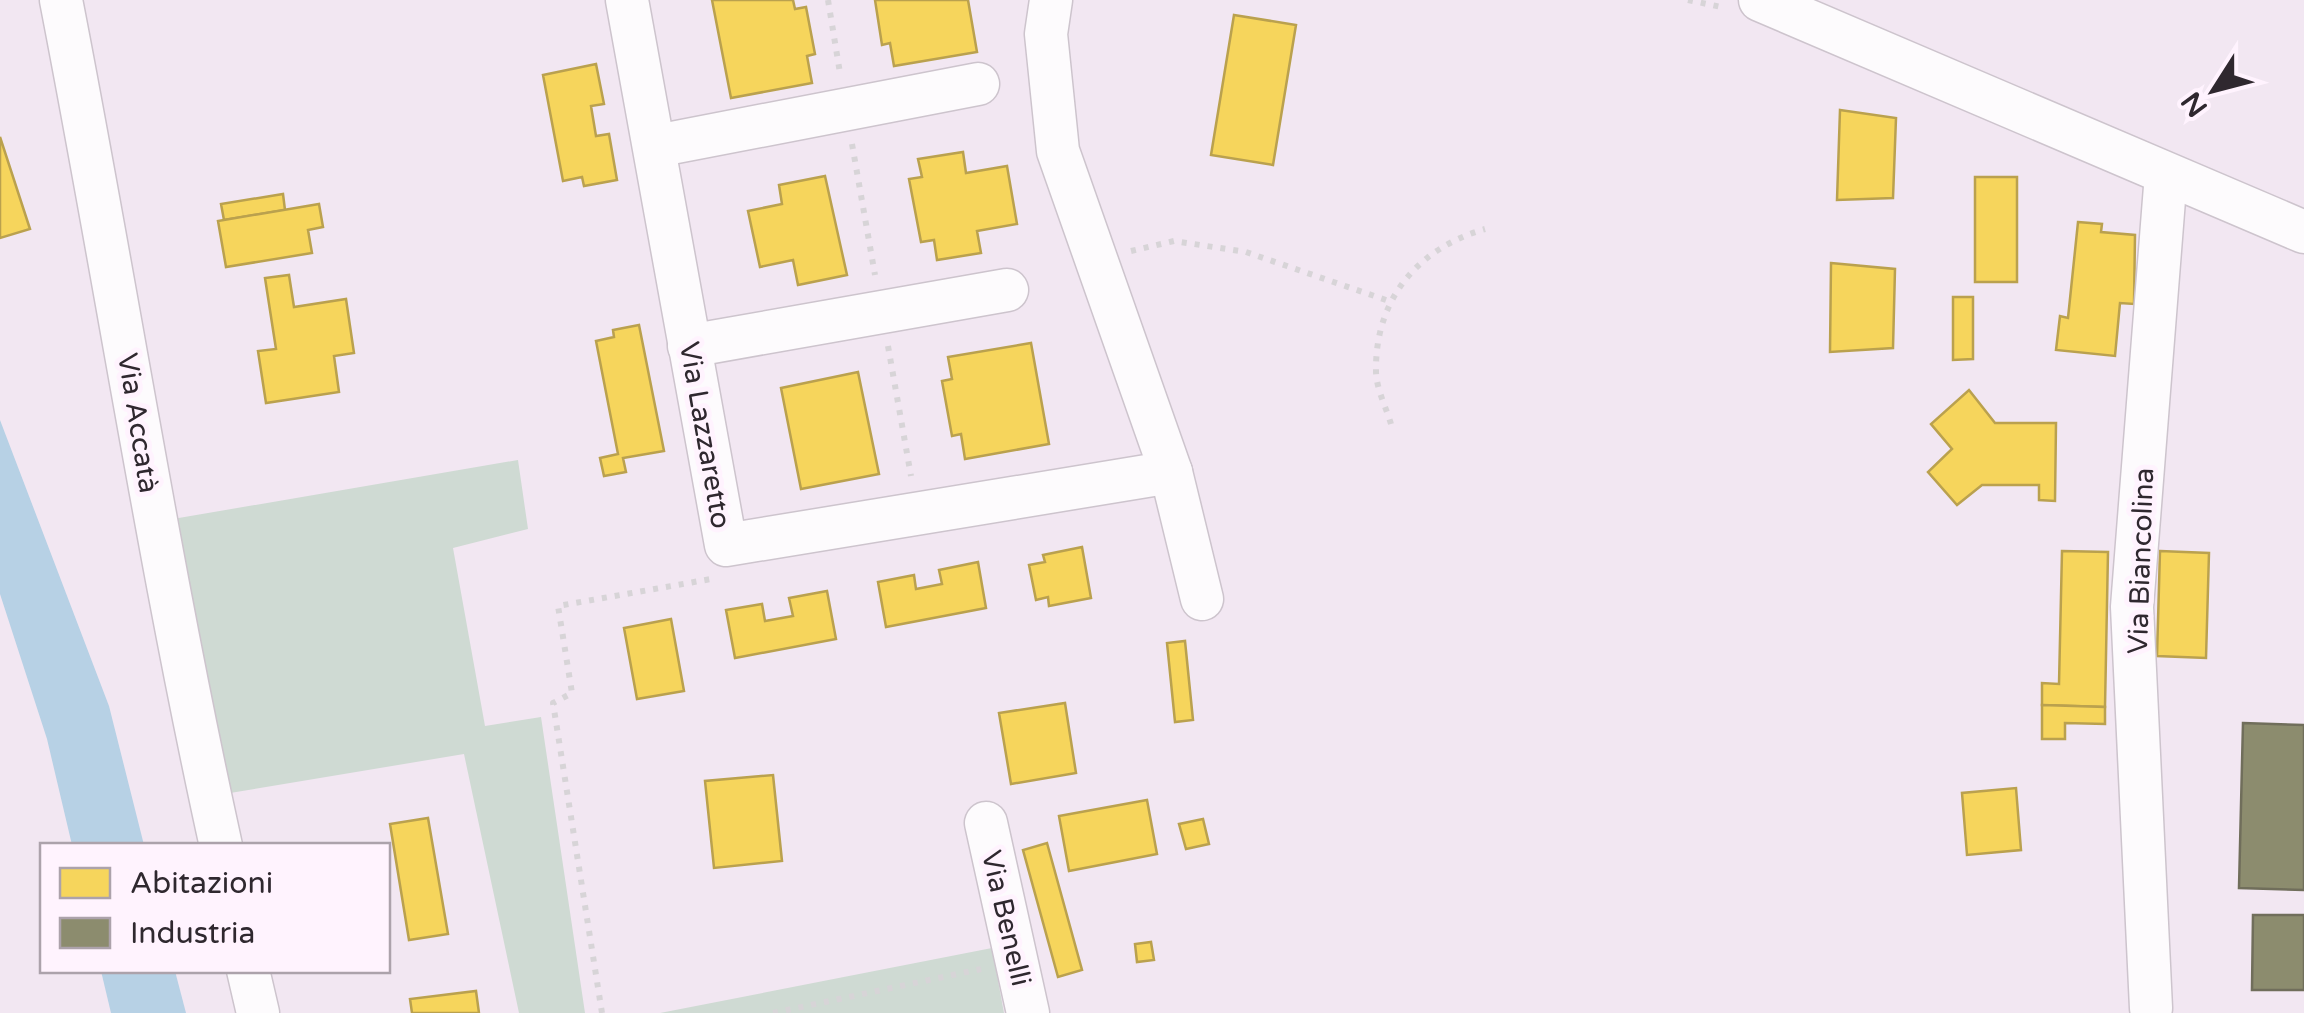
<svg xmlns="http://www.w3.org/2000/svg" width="2304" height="1013" font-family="'Varela Round',sans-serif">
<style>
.green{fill:#cfdad3}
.water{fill:#b7d1e5}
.homes{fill:#f6d55c;stroke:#baa14e;stroke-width:2.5}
.industry{fill:#8c8c6e;stroke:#706e5b;stroke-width:2.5}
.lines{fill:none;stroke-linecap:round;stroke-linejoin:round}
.minor-casing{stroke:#cdc4cd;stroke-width:45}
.path{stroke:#d7d4d7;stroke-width:6;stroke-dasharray:5 8;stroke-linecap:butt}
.minor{stroke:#fdfbfd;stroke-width:42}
.labels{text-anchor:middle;stroke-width:10;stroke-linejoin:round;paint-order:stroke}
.street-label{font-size:28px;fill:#2f282f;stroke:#fff3fe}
</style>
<rect width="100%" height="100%" fill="#f2e7f2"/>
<g class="green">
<polygon points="518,460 528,529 453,548 485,726 541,717 585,1013 519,1013 464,754 224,794 167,520"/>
<polygon points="992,948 1004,1013 660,1013"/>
</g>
<g class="water">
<polygon points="0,420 109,706 144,845 72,845 47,739 0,594"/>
<polygon points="101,971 175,971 186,1013 111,1013"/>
</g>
<g class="homes">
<polygon points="712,0 793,0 795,9 806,7 815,54 807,56 812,83 731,98"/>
<polygon points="875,0 968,0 977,52 894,66 890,43 882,45"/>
<polygon points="1234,15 1296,25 1273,165 1211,155"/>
<polygon points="596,64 604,104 591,106 596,136 609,134 617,180 584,186 582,177 563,181 543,75"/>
<polygon points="1840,110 1896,118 1893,198 1837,200"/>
<polygon points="0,137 30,229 0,238"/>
<polygon points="963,152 966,173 1007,166 1017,224 977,231 981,253 937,260 934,240 921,242 909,179 922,177 918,159"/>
<polygon points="825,176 847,275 798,285 793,260 760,267 748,211 782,204 779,185"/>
<rect x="1975" y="177" width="42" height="105"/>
<polygon points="283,194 285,210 224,220 221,204"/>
<polygon points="319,204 323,227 308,230 312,253 226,267 218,221"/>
<polygon points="2078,222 2102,224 2101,232 2135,235 2134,304 2120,303 2115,356 2056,350 2060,316 2068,318"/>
<polygon points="1831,263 1895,269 1893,348 1830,352"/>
<polygon points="289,275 294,307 346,299 354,353 334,356 339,392 266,403 258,351 276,349 265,278"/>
<polygon points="1953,297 1973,297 1973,359 1953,360"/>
<polygon points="639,325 664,451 623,458 626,472 604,476 600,458 618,454 596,341 614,337 613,330"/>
<polygon points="1031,343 1049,444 965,459 961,434 952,436 942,381 952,379 948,357"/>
<polygon points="858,372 879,474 801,489 781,388"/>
<polygon points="1969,390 1995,423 2056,423 2055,501 2039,500 2039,485 1982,485 1957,505 1928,472 1952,449 1931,424"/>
<polygon points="1082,547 1091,598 1049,606 1048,597 1036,600 1029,565 1045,562 1043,555"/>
<polygon points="2062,551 2108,552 2105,707 2042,705 2042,683 2059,684"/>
<polygon points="2160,551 2209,553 2206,658 2157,656"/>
<polygon points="978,562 986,608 886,627 878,582 914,575 916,589 942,584 939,570"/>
<polygon points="827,591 836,639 735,658 726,610 762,604 765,621 793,616 789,598"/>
<polygon points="671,619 684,691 637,699 624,628"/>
<polygon points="1185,641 1193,720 1175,722 1167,643"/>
<polygon points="1065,703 1076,773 1011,784 999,713"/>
<polygon points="2042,705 2105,707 2105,724 2065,723 2065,739 2042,739"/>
<polygon points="773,775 782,861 714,868 705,781"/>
<polygon points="2016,788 2021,850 1967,855 1962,793"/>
<polygon points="1147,800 1157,854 1069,871 1059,816"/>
<polygon points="428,818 448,934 409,940 390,824"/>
<polygon points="1203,819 1209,844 1186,849 1179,824"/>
<polygon points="1047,843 1082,970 1058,977 1023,850"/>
<polygon points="1151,942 1154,960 1137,962 1135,944"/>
<polygon points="476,991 479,1013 412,1013 410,999"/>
</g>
<g class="industry">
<polygon points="2243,723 2304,725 2304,890 2239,888"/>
<polygon points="2253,915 2304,915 2304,990 2252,990"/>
</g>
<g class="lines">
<g class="minor-casing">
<g id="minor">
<path d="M61,0C116,282 159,565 221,846"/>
<polyline points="627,0 726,545 1171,472"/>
<polyline points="1051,0 1046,34 1058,151 1171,472 1202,599"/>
<polyline points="1760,0 2304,232"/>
<polyline points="656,146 978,84"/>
<polyline points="689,346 1007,290"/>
<polyline points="986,823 1028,1013"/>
<polyline points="248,970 258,1013"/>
<polyline points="2151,1008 2132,607 2166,174"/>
</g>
</g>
<g class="path">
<polyline points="828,0 840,73"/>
<polyline points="1688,0 1726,8"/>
<polyline points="852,144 875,275"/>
<polyline points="1131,251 1174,241 1246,252 1389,301"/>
<polyline points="888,346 911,476"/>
<path d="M1391,424C1386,407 1376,388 1376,371C1375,299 1418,248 1485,229"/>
<polyline points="602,1013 553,703 572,693 558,606 711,579"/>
<polyline points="773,1013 981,969"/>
</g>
<use href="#minor" class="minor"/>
</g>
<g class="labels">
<g class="street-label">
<text transform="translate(139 423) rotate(81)" y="10">Via Accatà</text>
<text transform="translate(706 435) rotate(80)" y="10">Via Lazzaretto</text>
<text transform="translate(2140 561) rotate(-88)" y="10">Via Biancolina</text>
<text transform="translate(1007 918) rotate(77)" y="10">Via Benelli</text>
</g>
</g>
<rect x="40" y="843" width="350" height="130" fill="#fff3fe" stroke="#aca2ab" stroke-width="2.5"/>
<rect x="60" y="868" width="50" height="30" fill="#f6d55c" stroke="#aca2ab" stroke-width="2.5"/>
<text x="130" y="893" font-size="30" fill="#2f282f">Abitazioni</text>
<rect x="60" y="918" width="50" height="30" fill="#8c8c6e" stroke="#aca2ab" stroke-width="2.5"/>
<text x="130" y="943" font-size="30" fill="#2f282f">Industria</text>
<g transform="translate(2214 90) rotate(234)" stroke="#fff3fe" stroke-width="8" paint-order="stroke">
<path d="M0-8L18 38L0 25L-18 38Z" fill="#2f282f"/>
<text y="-15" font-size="28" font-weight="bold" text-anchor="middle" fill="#2f282f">N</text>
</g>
</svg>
